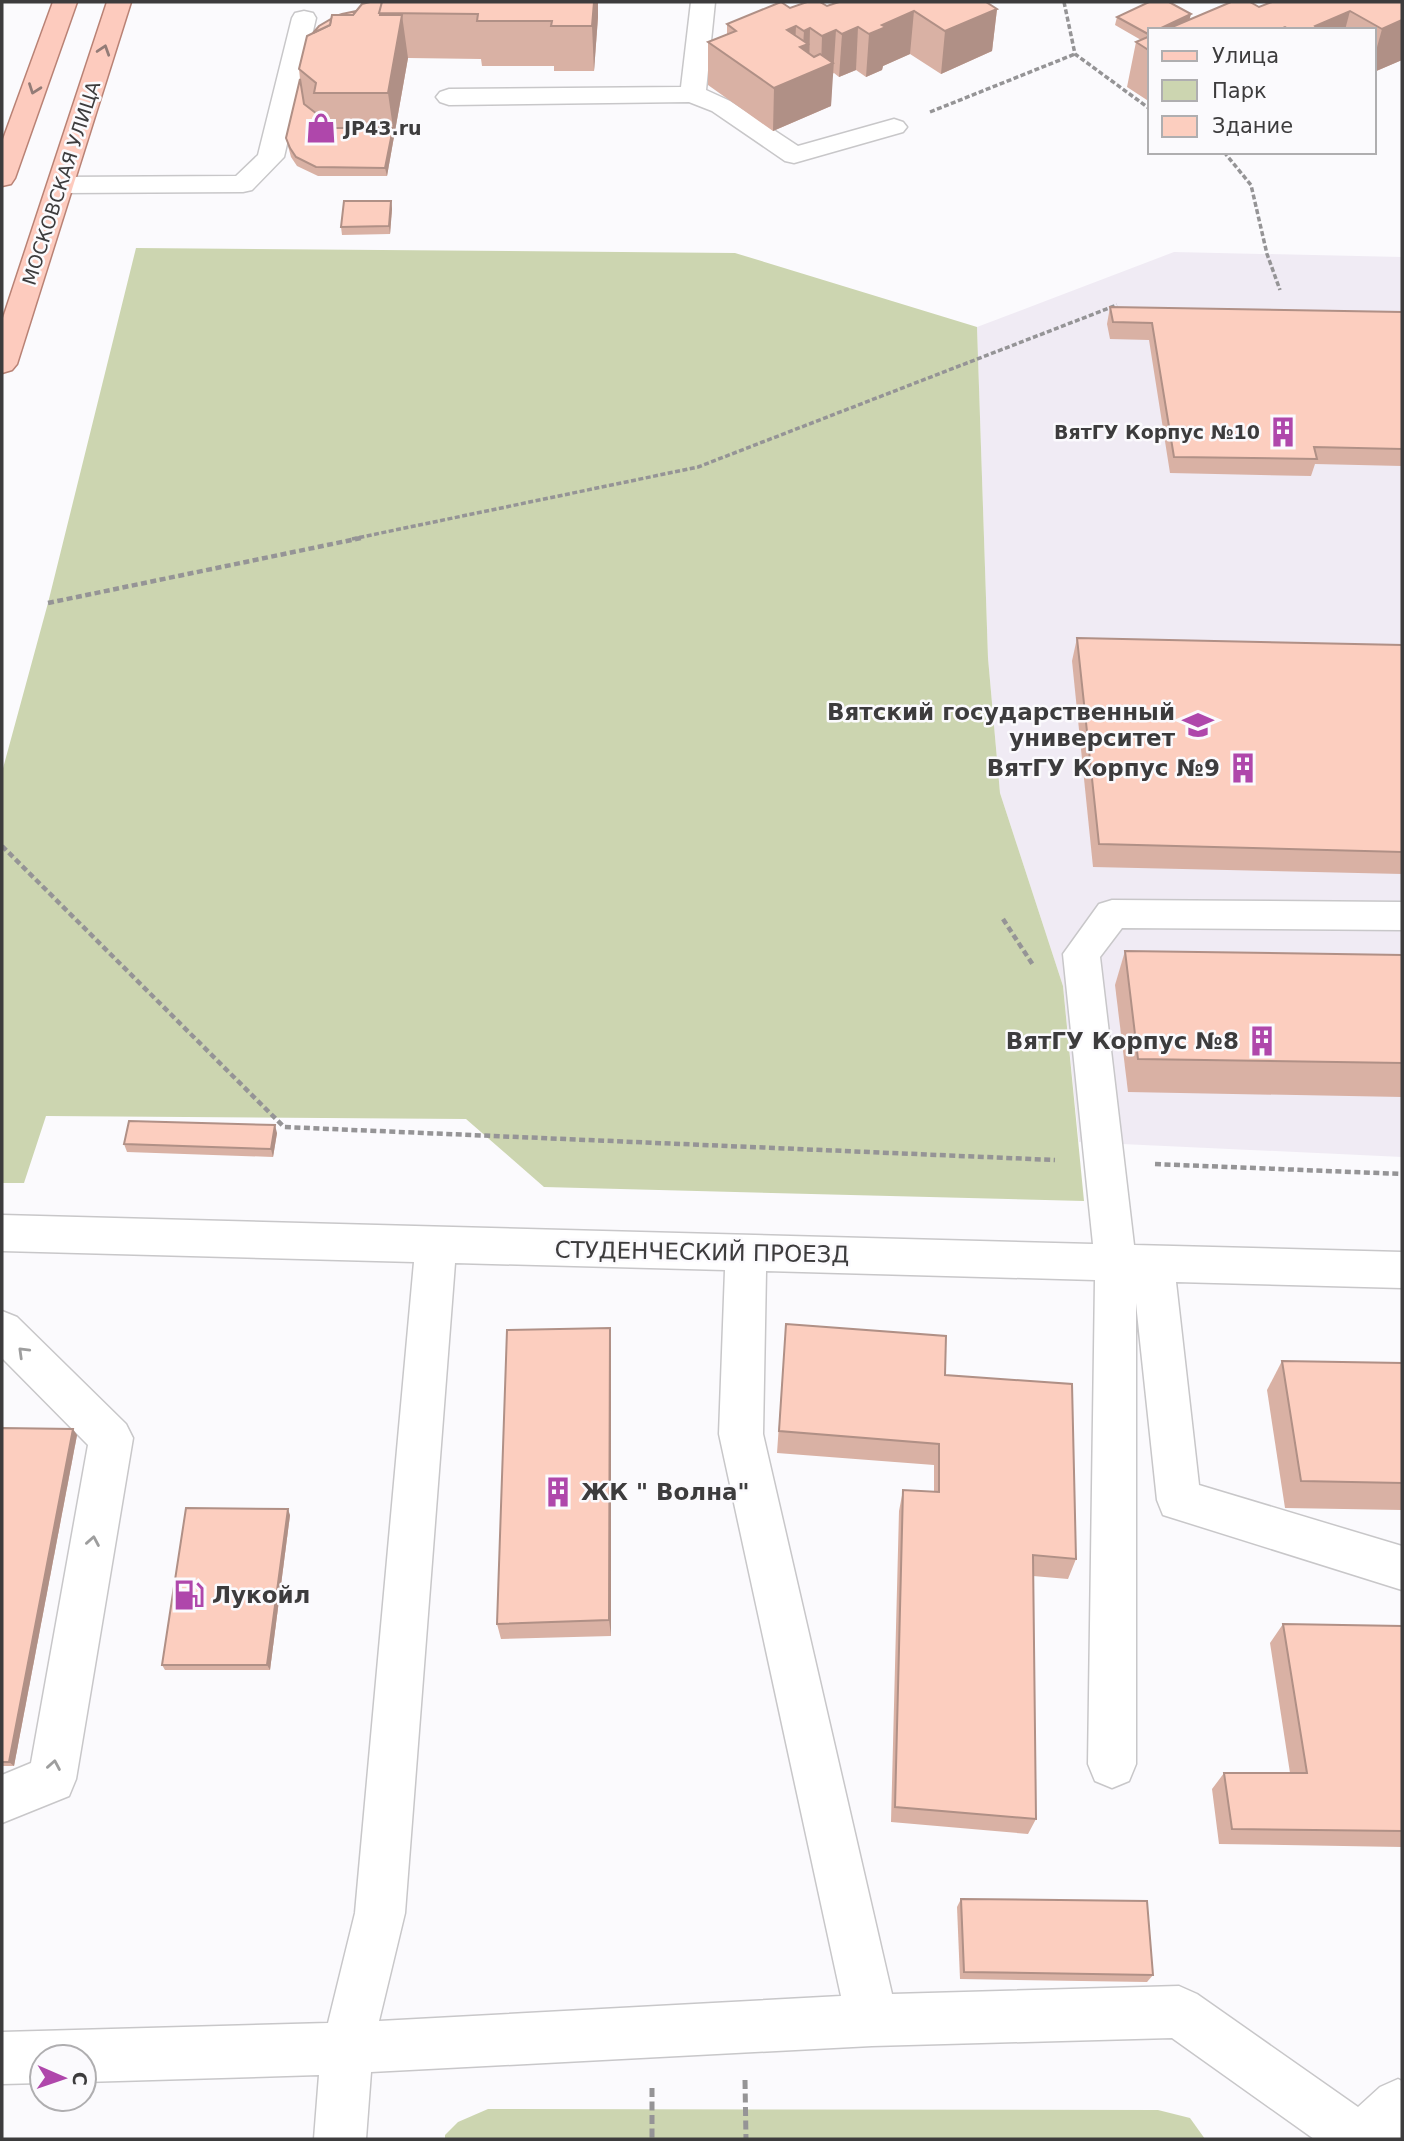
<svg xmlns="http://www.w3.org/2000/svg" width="1404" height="2141" font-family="'DejaVu Sans',sans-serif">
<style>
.built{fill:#f0ebf4}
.green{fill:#ccd5b0}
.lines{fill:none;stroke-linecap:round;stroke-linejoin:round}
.minor-casing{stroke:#c8c7c9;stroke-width:3}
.major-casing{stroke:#b98275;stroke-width:3}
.path-far2{stroke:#959496;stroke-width:3.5;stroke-dasharray:5 2.5;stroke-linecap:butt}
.path-far1{stroke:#959496;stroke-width:4.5;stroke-dasharray:6 3.5;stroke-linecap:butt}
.path{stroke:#959496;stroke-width:5;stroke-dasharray:9 4.5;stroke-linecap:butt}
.minor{fill:#fff;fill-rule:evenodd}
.major{fill:#fdcbbe;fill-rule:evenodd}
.wall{fill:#d9b1a4}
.shaded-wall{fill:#b09086}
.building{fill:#fccebf;stroke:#b09086;stroke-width:2}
.oneway{stroke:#937c77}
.oneway2{stroke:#9e9e9e}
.labels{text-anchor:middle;stroke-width:5;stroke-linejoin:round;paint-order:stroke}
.far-poi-label{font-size:19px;font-weight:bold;fill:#3d3c3d;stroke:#fbfafd;text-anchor:start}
.far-street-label{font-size:19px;fill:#3d3c3d;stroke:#fbfafd}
.poi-label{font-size:23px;font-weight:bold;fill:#3d3c3d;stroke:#fbfafd;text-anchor:end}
.street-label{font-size:23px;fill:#3d3c3d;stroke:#fbfafd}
</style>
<rect width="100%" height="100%" fill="#fbfafd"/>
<polygon class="built" points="1174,252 1402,257 1402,1157 1079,1142 1063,986 1000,793 988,658 977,327"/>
<g class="green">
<polygon points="136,248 735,253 977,327 988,658 1000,793 1063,986 1084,1201 544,1187 466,1119 46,1116 24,1183 2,1183 2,772 48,603"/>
<polygon points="488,2109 1158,2110 1190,2118 1205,2139 445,2139 445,2135 458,2122"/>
</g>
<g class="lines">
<g class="minor-casing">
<g id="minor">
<polygon points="691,2 715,2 706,90 730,101 798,146 894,119 903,122 907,127 903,132 794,163 785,161 712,111 689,102 449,105 440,102 436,97 440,92 449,89 681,87"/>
<polygon points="304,11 313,13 316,18 284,157 252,190 243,192 61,193 52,191 48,185 52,179 61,177 236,176 258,155 292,18 295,13"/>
<path d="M1112,900L1402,902V930L1122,928L1100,957L1134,1245L1402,1252V1288L1176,1282L1199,1485L1402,1546V1590L1163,1515L1157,1500L1136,1303V1764L1129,1781L1112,1788L1095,1781L1088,1764L1095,1280L766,1271L763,1434L892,1994L1179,1986L1197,1994L1358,2107L1380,2087L1398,2079L1402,2081V2138L1314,2139L1172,2038L872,2046L371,2072L366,2139H314L319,2075L84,2082V2057H42V2083L2,2084V2032L328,2023L355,1913L414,1262L2,1251V1215L1093,1244L1063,954L1099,904ZM455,1263L725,1270L719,1434L841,1996L379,2021L405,1913Z"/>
<polygon points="2,1311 17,1317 126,1424 133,1438 76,1779 69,1796 2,1823 2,1775 31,1763 88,1445 2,1358"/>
</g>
</g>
<g class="major-casing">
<g id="major">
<polygon points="53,2 77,2 15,178 11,184 2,186 2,142"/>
<polygon points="107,2 131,2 17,364 12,370 2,373 2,321"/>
</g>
</g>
<g class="path-far2">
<polyline points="1064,2 1075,54 1150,109"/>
<polyline points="930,112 1075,54"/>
<polyline points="1224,152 1251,185 1267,254 1280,290"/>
<polyline points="352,539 698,467 1117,305"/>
</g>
<g class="path-far1">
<polyline points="48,603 361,538"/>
<polyline points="2,846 284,1127 1055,1160"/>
<polyline points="1003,919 1033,965"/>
<polyline points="1155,1164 1402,1174"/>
</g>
<g class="path">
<polyline points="745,2080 746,2139"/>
<polyline points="652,2088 652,2139"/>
</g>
<use href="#minor" class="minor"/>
<use href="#major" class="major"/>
</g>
<g class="wall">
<polygon points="1266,2 1402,2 1402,60 1374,72 1374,30 1150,30 1150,102 1127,87 1136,42 1141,40 1115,25 1117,17 1190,19 1259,7 1265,5"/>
<polygon points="362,4 598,17 594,71 554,71 554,66 482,66 481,59 408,58 387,176 318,176 297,166 291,157 288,146 286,138 300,79 299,69 313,33 339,15 356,11"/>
<polygon points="790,8 997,9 992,51 941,74 910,54 883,66 882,70 866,77 856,70 839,77 834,73 832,74 831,106 773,131 708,85 708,42 727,34 727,24"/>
<polygon points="391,201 392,209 390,234 342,235 341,227"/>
<polygon points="1110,307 1402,312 1402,466 1315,464 1311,476 1170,473 1149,340 1110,339 1107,324"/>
<polygon points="1077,638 1402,645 1402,874 1093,867 1072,661"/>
<polygon points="1125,951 1402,955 1402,1097 1128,1092 1115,985"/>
<polygon points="277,1133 273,1157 127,1152 124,1144"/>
<polygon points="786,1324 945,1375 1076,1559 1068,1579 1033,1576 1036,1819 1028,1834 891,1822 899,1511 903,1490 934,1492 934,1465 777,1453"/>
<polygon points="611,1347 611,1636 501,1639 497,1624"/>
<polygon points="1282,1361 1402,1363 1402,1510 1285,1508 1267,1390"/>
<polygon points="2,1428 77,1435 14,1766 2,1766"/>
<polygon points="290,1515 270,1670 165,1670 162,1665"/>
<polygon points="1283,1624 1402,1626 1402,1847 1219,1844 1212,1789 1224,1773 1290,1773 1270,1643"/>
<polygon points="961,1899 1153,1975 1147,1982 960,1979 957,1907"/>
</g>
<g class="shaded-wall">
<polygon points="594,2 598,2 598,17 594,71 592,26"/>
<polygon points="997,9 992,51 941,74 945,31"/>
<polygon points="914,11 910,54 883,66 882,70 866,77 869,34 882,25"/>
<polygon points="1350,11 1345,30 1314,30 1315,26"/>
<polygon points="1191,14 1189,22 1173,30 1157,30"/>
<polygon points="402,15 408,58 387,176 385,168 393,128 388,93"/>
<polygon points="1402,20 1402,60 1374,72 1374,58 1382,29"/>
<polygon points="796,26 794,69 787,30"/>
<polygon points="858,27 856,70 839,77 842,34"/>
<polygon points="810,28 809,71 821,68 822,36 836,30 831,106 773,131 774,88 800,47 803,46 804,31"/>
<polygon points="391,201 392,209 390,234 389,226"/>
<polygon points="275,1125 277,1133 273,1157 271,1149"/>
<polygon points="610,1328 611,1347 611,1636 609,1620"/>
<polygon points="73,1429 77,1435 14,1766 9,1762"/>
<polygon points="288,1509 290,1515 270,1670 267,1665"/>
</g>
<g class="building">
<polygon points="370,2 382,2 380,15 402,15 388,93 314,93 316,83 299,69 307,36 330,25 332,15 353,15 362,4"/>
<polygon points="382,2 594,2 592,26 551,26 552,21 477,21 478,14 379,13"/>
<polygon points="781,2 790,8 807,2 820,2 827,6 839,2 986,2 997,9 945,31 914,11 882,25 886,27 869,34 858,27 842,34 836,30 822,36 810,28 804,31 796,26 787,30 808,44 800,47 814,57 820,54 833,63 774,88 708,42 736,31 727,24"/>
<polygon points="1149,2 1169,2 1191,14 1157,30 1150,30 1150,33 1148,34 1117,17"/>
<polygon points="1231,2 1250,2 1259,7 1272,2 1402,2 1402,20 1382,29 1350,11 1315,26 1319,30 1290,30 1285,27 1278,30 1165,30"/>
<polygon points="356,11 353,15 339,15 342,14"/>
<polygon points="331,19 330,25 313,33 319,26"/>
<polygon points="1150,36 1150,51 1136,42"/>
<polygon points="300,79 304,104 317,114 319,128 393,128 385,168 316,167 296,157 290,148 286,138"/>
<polygon points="344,201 391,201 389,226 341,227"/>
<polygon points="1110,307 1402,312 1402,449 1314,447 1317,459 1174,457 1152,323 1113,322"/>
<polygon points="1077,638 1402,645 1402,852 1099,844"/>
<polygon points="1125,951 1402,955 1402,1063 1138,1059"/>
<polygon points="129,1121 275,1125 271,1149 124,1144"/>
<polygon points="786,1324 946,1336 945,1375 1072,1384 1076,1559 1033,1555 1036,1819 895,1807 903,1490 939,1492 939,1444 779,1431"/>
<polygon points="610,1328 609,1620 497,1624 507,1330"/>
<polygon points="1282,1361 1402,1363 1402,1483 1301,1481"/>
<polygon points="2,1428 73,1429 9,1762 2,1762"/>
<polygon points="186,1508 288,1509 267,1665 162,1665"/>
<polygon points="1283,1624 1402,1626 1402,1831 1232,1829 1224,1773 1307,1773"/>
<polygon points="961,1899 1147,1901 1153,1975 964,1972"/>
</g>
<defs><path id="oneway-chevron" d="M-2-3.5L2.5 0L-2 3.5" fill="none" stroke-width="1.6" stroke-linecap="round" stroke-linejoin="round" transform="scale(1.75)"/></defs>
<g class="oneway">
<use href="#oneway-chevron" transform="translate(104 50) rotate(-72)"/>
<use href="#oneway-chevron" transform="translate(34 89) rotate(110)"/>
</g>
<g class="oneway2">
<use href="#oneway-chevron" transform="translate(23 1352) rotate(-136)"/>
<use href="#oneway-chevron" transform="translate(93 1541) rotate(-80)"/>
<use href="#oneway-chevron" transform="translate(54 1765) rotate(-80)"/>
</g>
<defs>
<g id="shop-bare" transform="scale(2.415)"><path d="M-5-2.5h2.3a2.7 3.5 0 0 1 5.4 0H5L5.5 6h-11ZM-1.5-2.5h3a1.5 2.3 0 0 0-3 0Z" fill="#af47ab" stroke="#fbfafd" stroke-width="2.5" paint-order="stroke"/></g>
<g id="building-bare" transform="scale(2.415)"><path d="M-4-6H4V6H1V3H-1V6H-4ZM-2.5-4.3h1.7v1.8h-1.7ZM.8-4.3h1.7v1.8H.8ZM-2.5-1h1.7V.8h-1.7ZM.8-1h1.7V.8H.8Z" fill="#af47ab" stroke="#fbfafd" stroke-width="2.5" paint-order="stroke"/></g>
<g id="university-bare" transform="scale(2.415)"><path d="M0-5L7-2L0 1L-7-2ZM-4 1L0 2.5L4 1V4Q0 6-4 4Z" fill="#af47ab" stroke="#fbfafd" stroke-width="2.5" paint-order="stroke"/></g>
<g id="fuel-bare" transform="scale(2.415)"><path d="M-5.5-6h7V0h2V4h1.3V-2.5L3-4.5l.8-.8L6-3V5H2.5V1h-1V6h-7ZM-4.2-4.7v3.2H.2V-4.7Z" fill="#af47ab" stroke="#fbfafd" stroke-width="2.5" paint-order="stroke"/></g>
</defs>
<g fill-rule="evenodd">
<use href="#shop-bare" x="321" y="128"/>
<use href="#building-bare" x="1283" y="432"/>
<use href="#university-bare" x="1198" y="725"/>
<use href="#building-bare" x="1243" y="768"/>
<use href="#building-bare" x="1262" y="1041"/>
<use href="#building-bare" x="558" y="1492"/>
<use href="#fuel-bare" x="189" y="1595"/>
</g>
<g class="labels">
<g class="far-poi-label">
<text x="344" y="135">JP43.ru</text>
<text x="1260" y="439" text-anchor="end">ВятГУ Корпус №10</text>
</g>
<g class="far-street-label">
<text transform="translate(61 183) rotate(-72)" y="7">МОСКОВСКАЯ УЛИЦА</text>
</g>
<g class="poi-label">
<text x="1175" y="720">Вятский государственный<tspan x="1175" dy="26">университет</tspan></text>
<text x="1220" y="776">ВятГУ Корпус №9</text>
<text x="1239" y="1049">ВятГУ Корпус №8</text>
<text x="581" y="1500" text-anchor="start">ЖК " Волна"</text>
<text x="212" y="1603" text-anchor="start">Лукойл</text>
</g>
<g class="street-label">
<text transform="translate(702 1252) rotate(1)" y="8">СТУДЕНЧЕСКИЙ ПРОЕЗД</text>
</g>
</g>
<rect width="1404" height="2141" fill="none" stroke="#3d3c3d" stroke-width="7"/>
<rect x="1148" y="28" width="228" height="126" fill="#fbfafd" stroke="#afaeb0" stroke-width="2"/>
<rect x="1162" y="51" width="35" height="10" fill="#fdcbbe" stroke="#afaeb0" stroke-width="2"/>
<text x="1212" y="63" font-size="21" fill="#3d3c3d">Улица</text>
<rect x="1162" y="80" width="35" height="21" fill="#ccd5b0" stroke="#afaeb0" stroke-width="2"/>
<text x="1212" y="98" font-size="21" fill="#3d3c3d">Парк</text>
<rect x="1162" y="116" width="35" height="21" fill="#fccebf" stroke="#afaeb0" stroke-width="2"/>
<text x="1212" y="133" font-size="21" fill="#3d3c3d">Здание</text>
<g transform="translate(63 2078) rotate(92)"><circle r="33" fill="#fbfafd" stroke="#afaeb0" stroke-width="2"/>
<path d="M0-5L12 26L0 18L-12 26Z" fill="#af47ab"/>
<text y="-10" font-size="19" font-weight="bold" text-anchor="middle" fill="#3d3c3d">С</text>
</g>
</svg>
